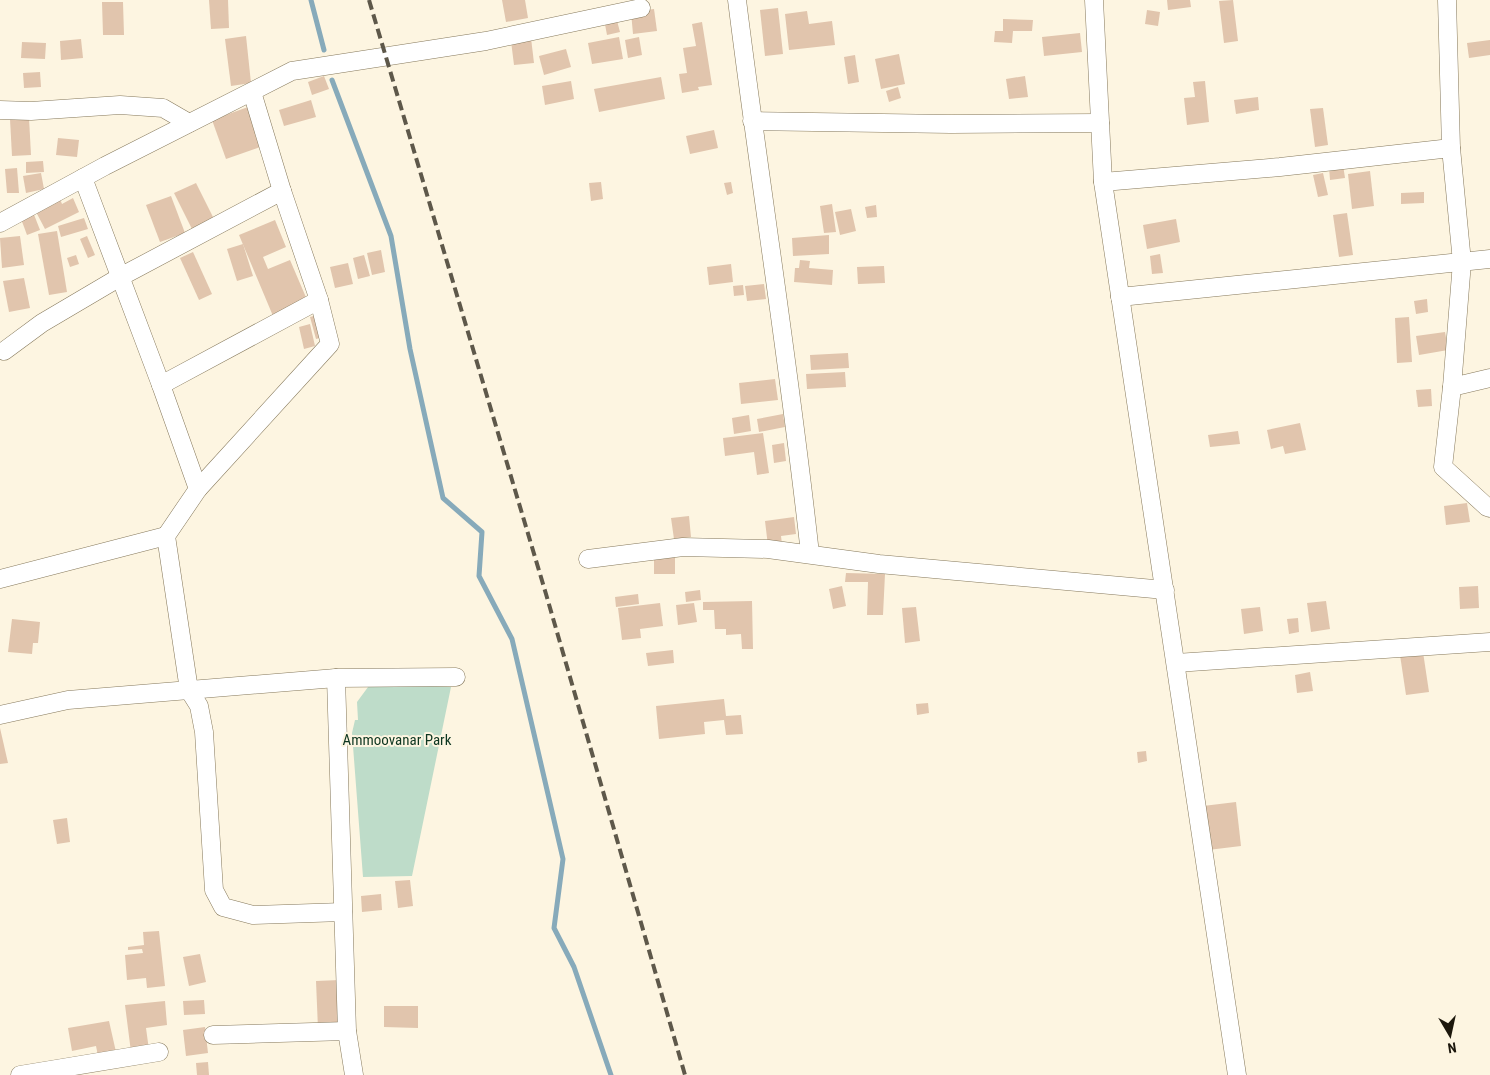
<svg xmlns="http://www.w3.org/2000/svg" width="1490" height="1075" font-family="'Roboto Condensed',sans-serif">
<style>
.green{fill:#bedcc9}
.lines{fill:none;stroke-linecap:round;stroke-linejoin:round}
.stream{stroke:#87aaba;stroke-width:5}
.building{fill:#e1c5ad}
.street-casing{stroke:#86795c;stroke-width:19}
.street{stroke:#fff;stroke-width:18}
.rail{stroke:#5e584a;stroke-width:4;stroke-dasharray:10 5;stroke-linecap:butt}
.labels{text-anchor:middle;stroke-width:4;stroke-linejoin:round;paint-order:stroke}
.park-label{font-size:15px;fill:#0d3620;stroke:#fdf5e1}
</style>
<rect width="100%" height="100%" fill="#fdf5e1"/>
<polygon class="green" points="371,683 451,687 412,876 363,877 352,733 355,720 358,720 357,702"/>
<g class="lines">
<g class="stream">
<polyline points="311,0 324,50"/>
<polyline points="332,80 391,236 410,349 443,498 482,532 479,576 512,639 563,859 554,928 574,967 611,1075"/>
</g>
</g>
<g class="building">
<polygon points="209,0 228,0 229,28 211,29"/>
<polygon points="502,0 525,0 528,18 506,22"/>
<polygon points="1167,0 1190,0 1191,7 1168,10"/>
<polygon points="1233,0 1238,41 1224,43 1219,1"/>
<polygon points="102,2 123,2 124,35 103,35"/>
<polygon points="778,8 783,54 765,56 760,10"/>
<polygon points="654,9 657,31 633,34 631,12"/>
<polygon points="1147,10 1160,12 1158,26 1145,24"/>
<polygon points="807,11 809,24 832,21 835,45 789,50 785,14"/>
<polygon points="616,17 620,32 607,35 604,19"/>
<polygon points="1003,19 1033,20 1032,31 1013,31 1012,43 994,42 995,31 1003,31"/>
<polygon points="702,22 712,85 698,87 699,90 682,93 679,74 687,73 683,48 696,46 692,24"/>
<polygon points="1080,33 1082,52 1044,56 1042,37"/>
<polygon points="246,36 251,83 231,86 225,39"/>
<polygon points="619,37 623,59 592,64 588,43"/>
<polygon points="639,37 642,55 628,58 625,40"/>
<polygon points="531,38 534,63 514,65 511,41"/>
<polygon points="81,39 83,58 61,60 60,41"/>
<polygon points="1490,40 1490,55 1469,58 1467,43"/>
<polygon points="22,42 46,43 45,59 21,58"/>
<polygon points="566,49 571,67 544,75 539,56"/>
<polygon points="899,54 905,84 881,89 875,59"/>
<polygon points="855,55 859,82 848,84 844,57"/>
<polygon points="40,72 41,87 24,88 23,73"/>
<polygon points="324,76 329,89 312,95 308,82"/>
<polygon points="1025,76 1028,97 1009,99 1006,79"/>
<polygon points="661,77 665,99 599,112 594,89"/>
<polygon points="571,81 574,99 545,105 542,86"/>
<polygon points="1205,81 1209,122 1187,125 1184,98 1195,97 1193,82"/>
<polygon points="898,87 901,98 889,102 886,91"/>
<polygon points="1258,97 1259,110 1236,114 1234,100"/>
<polygon points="311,100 316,117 284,126 279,110"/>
<polygon points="248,107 263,146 226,159 212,120"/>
<polygon points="1323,108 1328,145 1315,147 1310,109"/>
<polygon points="29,118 31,155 12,156 10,119"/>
<polygon points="714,130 718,148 690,154 686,136"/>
<polygon points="58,138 79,140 77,157 56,155"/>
<polygon points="43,161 44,172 26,173 26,162"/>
<polygon points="1343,165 1345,178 1330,180 1329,167"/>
<polygon points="17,168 19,193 7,193 5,169"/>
<polygon points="1370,171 1374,206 1352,209 1348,174"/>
<polygon points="41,173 44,189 26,193 23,176"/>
<polygon points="1323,173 1328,195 1318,197 1313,175"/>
<polygon points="601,182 603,199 591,201 589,183"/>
<polygon points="731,182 733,193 727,195 724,183"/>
<polygon points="196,183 215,221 193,231 174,193"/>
<polygon points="1424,192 1424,203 1401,204 1401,193"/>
<polygon points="171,196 185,233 160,242 146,205"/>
<polygon points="73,198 79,212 45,229 35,210 60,199 62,204"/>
<polygon points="832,204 836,232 824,233 820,206"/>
<polygon points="876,205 877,217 867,218 865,207"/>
<polygon points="851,209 856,231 840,235 835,212"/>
<polygon points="33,212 40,230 27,235 20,216"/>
<polygon points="1347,213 1353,255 1339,257 1333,215"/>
<polygon points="84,218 88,229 61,237 58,226"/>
<polygon points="1176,219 1180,242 1147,249 1143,225"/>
<polygon points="275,220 286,247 263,257 268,269 290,260 308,302 273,316 239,235"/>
<polygon points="57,231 67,292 49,295 38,234"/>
<polygon points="829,235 829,254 793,256 792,238"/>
<polygon points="20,236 24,265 2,268 0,238"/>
<polygon points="87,236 95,255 88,258 80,239"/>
<polygon points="243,244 253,276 237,281 227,249"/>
<polygon points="381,250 385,272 372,275 367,253"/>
<polygon points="193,252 212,294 199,300 180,258"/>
<polygon points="1160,254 1163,273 1152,274 1150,256"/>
<polygon points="76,255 79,264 70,267 67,258"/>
<polygon points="364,255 370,276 358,279 353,258"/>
<polygon points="800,260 810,261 809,268 833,270 832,285 794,282 795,268 799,268"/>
<polygon points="348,263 353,284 335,288 330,267"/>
<polygon points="731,264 733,282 709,285 707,267"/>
<polygon points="884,266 885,283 858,284 857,267"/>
<polygon points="24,278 30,308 9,312 3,281"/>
<polygon points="764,284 766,299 747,301 745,286"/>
<polygon points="743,285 744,295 734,296 733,286"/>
<polygon points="1427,299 1428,312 1416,314 1414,301"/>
<polygon points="321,314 327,336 316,339 310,317"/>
<polygon points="1409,317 1412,362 1397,363 1395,318"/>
<polygon points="310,324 315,346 304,349 299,327"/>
<polygon points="1445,332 1448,350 1419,355 1416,336"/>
<polygon points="848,353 849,368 811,370 810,355"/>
<polygon points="845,372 846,387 807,389 806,374"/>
<polygon points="775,379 778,400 741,404 739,383"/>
<polygon points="1431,389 1432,406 1418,407 1416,390"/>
<polygon points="783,414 785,427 759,432 757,419"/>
<polygon points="749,415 751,431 734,434 732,418"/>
<polygon points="1300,423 1306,450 1285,454 1283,446 1271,449 1267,430"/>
<polygon points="1238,431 1240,444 1210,447 1208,435"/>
<polygon points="763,433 769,473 757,475 754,452 725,456 723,438"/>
<polygon points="784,443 786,461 774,463 772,445"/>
<polygon points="1467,503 1470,522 1446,525 1444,506"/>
<polygon points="689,516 691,537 674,539 671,518"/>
<polygon points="794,517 796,534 781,536 782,544 768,546 765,521"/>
<rect x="654" y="554" width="21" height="20"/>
<polygon points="846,573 885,574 883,615 867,615 868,582 845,582"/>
<polygon points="842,586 846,606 833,609 829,589"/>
<polygon points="1478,586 1479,608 1460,609 1459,587"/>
<polygon points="700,590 701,600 686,602 685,592"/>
<polygon points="638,594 639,604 616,607 615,597"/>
<polygon points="752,601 753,649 742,649 741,634 726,635 726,629 715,629 714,610 703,610 703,602"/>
<polygon points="1326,601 1330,629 1311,632 1307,603"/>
<polygon points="660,603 663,626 640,629 641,638 622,640 618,608"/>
<polygon points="694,603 697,622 678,625 676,605"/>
<polygon points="916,607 920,641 905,643 902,608"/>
<polygon points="1260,607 1263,631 1244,634 1241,609"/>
<polygon points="1298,618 1299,632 1289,634 1287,619"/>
<polygon points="12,619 40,622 38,643 33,643 32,654 8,652"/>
<polygon points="673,650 674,663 648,666 646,653"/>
<polygon points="1423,652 1429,692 1406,695 1400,655"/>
<polygon points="1310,672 1313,691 1297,693 1295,675"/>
<polygon points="724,699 726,716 741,715 743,734 726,735 724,720 704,722 705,734 659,739 656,706"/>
<polygon points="928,703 929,713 917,715 916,704"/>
<polygon points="0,728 8,763 0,764"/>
<polygon points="1146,751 1147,761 1138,763 1137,752"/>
<polygon points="1236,802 1241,846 1208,850 1203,806"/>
<polygon points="67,818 70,842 57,844 53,820"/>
<polygon points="410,880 413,906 398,908 395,881"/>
<polygon points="381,894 382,910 362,912 361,896"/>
<polygon points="159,931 165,986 147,988 146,978 127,980 125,955 143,953 142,949 128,950 128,947 144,945 143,932"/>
<polygon points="200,954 206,982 189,986 183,957"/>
<polygon points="340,980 342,1028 318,1029 316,981"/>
<polygon points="204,1000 205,1014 184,1015 183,1001"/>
<polygon points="165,1001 167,1025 146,1028 149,1050 131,1052 125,1005"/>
<polygon points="384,1006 418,1006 418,1028 384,1027"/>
<polygon points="109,1021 116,1052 98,1056 96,1046 72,1051 68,1028"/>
<polygon points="205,1027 208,1053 186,1056 183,1030"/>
<polygon points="208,1062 209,1075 197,1075 196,1063"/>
</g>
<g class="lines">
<g class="street-casing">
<g id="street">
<path d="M737,0C760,185 790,369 810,554"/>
<polyline points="1094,0 1103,182 1237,1075"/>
<polyline points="1447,0 1451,148 1462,262 1452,387 1490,378"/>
<polyline points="0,110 31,111 120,105 163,108 189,123"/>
<polyline points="752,121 951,124 1100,123"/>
<polyline points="83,178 161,385 319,300 282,191 252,92"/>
<polyline points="1103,182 1280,167 1451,148"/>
<polyline points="0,223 105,166 292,71 486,41 641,8"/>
<polyline points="1120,297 1490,259"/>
<polyline points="4,351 42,323 120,277 282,191"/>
<polyline points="161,385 198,489 166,536 189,690 199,706 204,732 214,890 223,907 253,915 343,912"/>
<polyline points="1452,387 1443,467 1487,507 1490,508"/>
<polyline points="198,489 330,344 319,300"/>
<polyline points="588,559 683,547 768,549 879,564 1165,590"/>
<polyline points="0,579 166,536"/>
<polyline points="1176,663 1490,642"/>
<polyline points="336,678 347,1031 354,1075"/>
<polyline points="0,715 68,700 336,678 456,677"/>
<polyline points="213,1035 347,1031"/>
<polyline points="20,1075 159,1052"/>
</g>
</g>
<use href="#street" class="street"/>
<polyline class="rail" points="369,0 546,594 685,1075"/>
</g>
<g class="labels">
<g class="park-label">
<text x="397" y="745">Ammoovanar Park</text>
</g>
</g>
<g transform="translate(1450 1035) rotate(171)" stroke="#fdf5e1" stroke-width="4" paint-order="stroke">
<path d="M0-4L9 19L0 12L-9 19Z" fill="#1c170c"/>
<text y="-8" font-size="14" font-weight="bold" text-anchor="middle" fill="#1c170c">N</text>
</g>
</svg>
